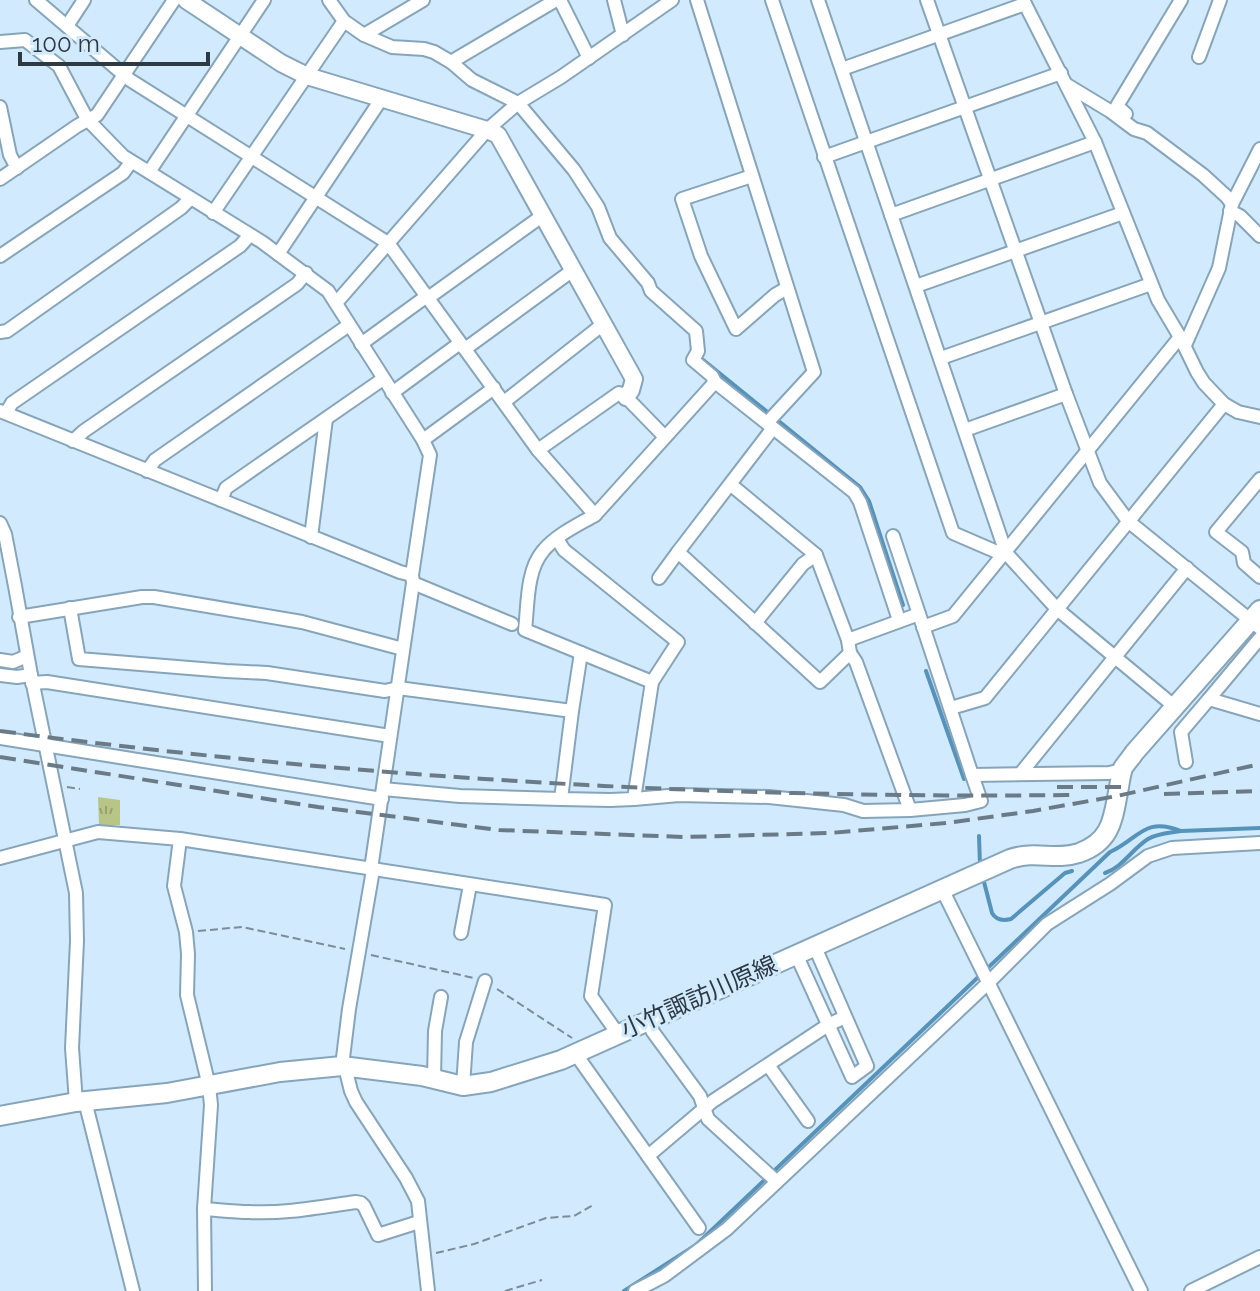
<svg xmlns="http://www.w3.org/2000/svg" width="1260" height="1291" font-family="Raleway,'Noto Sans JP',sans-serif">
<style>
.park{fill:url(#park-tufts)}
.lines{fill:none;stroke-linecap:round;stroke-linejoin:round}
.stream{stroke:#5693bb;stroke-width:4}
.minor-casing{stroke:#87a5ba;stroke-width:16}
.tertiary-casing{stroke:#87a5ba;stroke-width:20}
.secondary-casing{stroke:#87a5ba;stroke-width:22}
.path{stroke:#7b8d9b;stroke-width:2;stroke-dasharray:8 4;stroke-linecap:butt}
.minor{stroke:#fff;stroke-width:12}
.tertiary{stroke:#fff;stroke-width:16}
.secondary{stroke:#fff;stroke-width:18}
.rail{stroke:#6a7b87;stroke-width:4;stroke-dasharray:16 8;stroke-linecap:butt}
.labels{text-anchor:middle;stroke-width:6;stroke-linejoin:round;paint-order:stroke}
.street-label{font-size:24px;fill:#2e3a43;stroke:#d1eafd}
</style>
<defs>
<pattern id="park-tufts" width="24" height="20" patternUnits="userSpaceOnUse" patternTransform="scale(2)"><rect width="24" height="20" fill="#b7c687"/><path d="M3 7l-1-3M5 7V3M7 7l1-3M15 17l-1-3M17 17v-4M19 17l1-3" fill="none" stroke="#95a270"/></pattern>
</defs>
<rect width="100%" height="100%" fill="#d1eafd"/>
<polygon class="park" points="98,797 120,800 120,825 99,826"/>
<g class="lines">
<g class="stream">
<polyline points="702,359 860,487 869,501 903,605"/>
<polyline points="926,671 964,779"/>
<polyline points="979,836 980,865"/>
<path d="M1105,873C1123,867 1132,849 1148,839C1158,833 1170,833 1181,831"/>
<path d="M983,878L992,913C996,920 1003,921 1011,919L1065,873L1072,871"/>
<path d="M624,1291L696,1245L1110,852C1139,839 1144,816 1181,831L1260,828"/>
</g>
<g class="minor-casing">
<g id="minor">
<path d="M36,0L130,80L388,243L538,450L595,515C578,525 556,535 543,551C526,571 528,606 525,630L652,682L634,799L610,800L561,799L572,711L398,688L385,691L267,673L226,671L79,659L70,608"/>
<polyline points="329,0 344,21 364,35 392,47 424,49 434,52 451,62 472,80 518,103 574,170 598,207 610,238 648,283 651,291 696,331 698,351 693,360 712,376 715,382 854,492 860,502 899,620"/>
<polyline points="560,0 589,58"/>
<polyline points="614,0 623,35"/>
<polyline points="697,0 814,372 767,423"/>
<polyline points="772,0 953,533 997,552 1006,553"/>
<polyline points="818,0 1006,553 1057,609 1174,706"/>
<polyline points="927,0 1066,394 1100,483 1128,521 1260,628"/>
<polyline points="1023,0 1095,142 1158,300 1180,337 1197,372 1204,383 1224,404 1238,412 1260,417"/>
<polyline points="67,26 84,0"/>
<polyline points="364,35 423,0"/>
<polyline points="0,42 25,40 59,66 87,119 123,156 262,242 328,291 423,440 430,455 412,575 413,583 371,869"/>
<polyline points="1199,57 1220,0"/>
<polyline points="451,62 556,0"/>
<polyline points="842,69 1025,4"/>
<polyline points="1067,85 1110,111 1134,129 1147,133 1203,175 1227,197 1232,204"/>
<polyline points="0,107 10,155 17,168"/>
<polyline points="1126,114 1117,106 1181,0"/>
<polyline points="824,157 1061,73"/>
<polyline points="149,172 264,0"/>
<polyline points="752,176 682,199 701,256 736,329 775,295 787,288"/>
<polyline points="0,179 77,126 97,115 174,0"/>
<polyline points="1230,211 1240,216 1260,236"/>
<polyline points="213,213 344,21"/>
<polyline points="891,215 1095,142"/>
<polyline points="278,254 382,98"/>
<polyline points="0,256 123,173 131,162"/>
<polyline points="916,286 1123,213"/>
<polyline points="428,298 542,216"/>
<polyline points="336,303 487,130 518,103 561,77 672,0"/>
<polyline points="0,332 7,331 181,208 190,199"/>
<polyline points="361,344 427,296"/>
<polyline points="1185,345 1219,268 1232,204 1260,149"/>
<polyline points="465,349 573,270"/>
<polyline points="941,358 1151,284"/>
<polyline points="392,393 460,343"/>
<polyline points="504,402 602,325"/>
<polyline points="0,411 400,572 412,575"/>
<polyline points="6,413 12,403 240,246 250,235"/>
<polyline points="965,430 1066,394"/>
<polyline points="423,440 494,388"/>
<polyline points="73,441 84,431 297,284 306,273"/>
<polyline points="538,450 619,393 626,397 665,437"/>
<polyline points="147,471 155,460 349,325"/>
<polyline points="1260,479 1216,532 1242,552 1244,563 1260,577"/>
<polyline points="730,484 816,555 848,640 850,653 820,682 678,552 773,428"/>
<polyline points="221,500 226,488 383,379"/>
<polyline points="595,515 715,382"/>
<polyline points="0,523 5,534 15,586 31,675 76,893 77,941 72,1048 76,1102"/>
<polyline points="893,536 919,614"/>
<polyline points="311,537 326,419"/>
<polyline points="557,539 564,550 678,642 652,682"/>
<polyline points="659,578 678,552"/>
<polyline points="413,583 512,624"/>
<polyline points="19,617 142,597 154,597 302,622 403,649"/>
<polyline points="755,623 803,564 816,555"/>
<polyline points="923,627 953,616 1180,337"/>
<polyline points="1260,638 1209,699 1260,714"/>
<polyline points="848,640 919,614 972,775 1109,773 1122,770"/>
<polyline points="850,653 856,662 910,810"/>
<polyline points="0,660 13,662 27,656"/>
<polyline points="0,675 17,677 31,675"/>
<polyline points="32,683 47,682 390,736"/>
<polyline points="951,708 985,698 1224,404"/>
<polyline points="572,711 581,653"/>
<polyline points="0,738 382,799"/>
<polyline points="1186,762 1181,732 1209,699"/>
<polyline points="1021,773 1187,568"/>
<polyline points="383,789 460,796 561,799"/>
<polyline points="634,799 679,795 769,797 844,805 863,811 910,810 965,805 981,801 972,775"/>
<polyline points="180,839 174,886 186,932 188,954 187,995 209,1086 211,1105 204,1209 205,1291"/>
<polyline points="0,858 98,832 180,839 605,905 591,996 618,1034"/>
<polyline points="942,889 1141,1291"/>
<polyline points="461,933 470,885"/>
<polyline points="796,954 852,1077 867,1066 818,954 816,945"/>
<polyline points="647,1020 653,1032 700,1096 708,1119 776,1181"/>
<polyline points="575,1053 699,1228"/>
<polyline points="768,1065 808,1121"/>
<polyline points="342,1066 349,1009 373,870"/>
<polyline points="345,1067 351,1091 356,1102 406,1178 418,1201 428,1291"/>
<polyline points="434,1079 435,1031 441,997"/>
<polyline points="463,1086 466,1042 485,981"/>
<polyline points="85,1101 133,1291"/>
<polyline points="648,1156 713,1101 828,1025 845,1017"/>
<path d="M204,1209C219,1210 234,1212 249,1212C285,1214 320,1207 356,1202L361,1203L364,1206L378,1235L419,1222"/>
<polyline points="635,1291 664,1276 727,1229 988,983 1047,924 1110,884 1148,856 1172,848 1260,843"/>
<polyline points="1191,1291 1260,1257"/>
</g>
</g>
<g class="tertiary-casing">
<polyline id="tertiary" points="186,0 281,63 307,76 487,130 498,135 634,379 631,390 626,397"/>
</g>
<g class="secondary-casing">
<path id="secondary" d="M0,1116L76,1102L167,1093L280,1072L342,1066L422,1076L463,1086L491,1082L561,1060L1010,859C1037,850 1054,861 1079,853C1113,841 1113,817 1119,787C1120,781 1121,774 1123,768C1126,763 1131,758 1134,753L1260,610"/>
</g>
<g class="path">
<polyline points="67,787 80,789"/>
<polyline points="198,931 242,927 345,949"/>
<polyline points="371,955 474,978"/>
<polyline points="497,989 572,1038"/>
<polyline points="436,1253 474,1244 546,1218 574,1216 593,1205"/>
<polyline points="505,1291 542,1280"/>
</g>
<use href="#minor" class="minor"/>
<use href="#tertiary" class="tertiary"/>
<use href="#secondary" class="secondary"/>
<g class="rail">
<path d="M0,731C355,778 714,799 1072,795"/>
<polyline points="0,757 318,807 499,830 684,837 830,833 946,823 1033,811 1117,796 1260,764"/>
<polyline points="1057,787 1121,787"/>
<polyline points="1164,794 1260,791"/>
</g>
</g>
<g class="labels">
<g class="street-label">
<text transform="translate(699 997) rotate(-24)" y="8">小竹諏訪川原線</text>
</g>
</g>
<path d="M20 52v12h188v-12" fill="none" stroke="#2e3a43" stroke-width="4"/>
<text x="32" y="52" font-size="24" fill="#2e3a43" stroke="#d1eafd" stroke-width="6" paint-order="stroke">100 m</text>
</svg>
